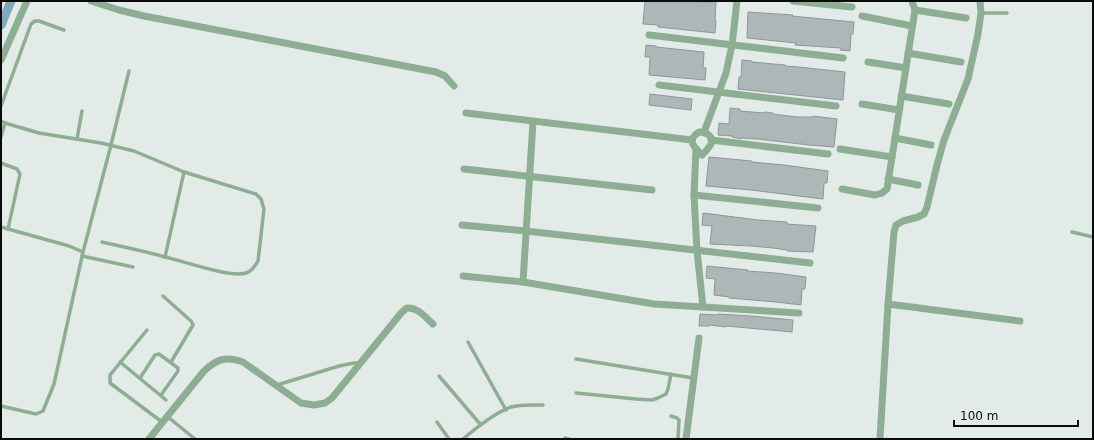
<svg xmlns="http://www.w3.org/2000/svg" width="1094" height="440" font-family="'DejaVu Sans',sans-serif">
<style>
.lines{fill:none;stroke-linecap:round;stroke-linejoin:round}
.canal{stroke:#82a8c0;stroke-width:9}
.building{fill:#aeb7b8;stroke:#8e9697}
.service{stroke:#8eae94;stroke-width:3.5}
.minor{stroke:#8eae94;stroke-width:7}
</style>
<rect width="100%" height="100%" fill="#e3ebe9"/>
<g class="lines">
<polyline class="canal" points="1,25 11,1"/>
</g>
<g class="building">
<polygon points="645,1 716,2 715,21 716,21 715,33 658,27 658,25 643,24"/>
<polygon points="748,12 793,15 792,16 854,22 853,34 851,34 850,51 840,50 841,48 795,45 796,43 747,38"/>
<polygon points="646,45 656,46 656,47 704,52 703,68 706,68 705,80 649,75 650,57 645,57"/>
<polygon points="742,60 752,61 752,62 785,65 785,66 799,67 845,72 843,100 738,89 739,77 741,77"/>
<polygon points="650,94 692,99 691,110 649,105"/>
<polygon points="730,108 740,109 740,111 764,113 764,112 773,113 773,114 797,117 813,117 813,116 837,119 834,147 809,145 757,139 741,138 741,139 732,137 732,136 718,135 719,123 729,124"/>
<polygon points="709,157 752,161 752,162 784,165 828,171 827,183 824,183 823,199 751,190 706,186"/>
<polygon points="703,213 758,220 787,222 787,224 816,226 813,252 787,251 787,250 773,248 751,246 710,244 712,226 702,225"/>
<polygon points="707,266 748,270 747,271 776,273 806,277 805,289 802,289 801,305 776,302 729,298 729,297 714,295 715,279 706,278"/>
<polygon points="700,314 718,315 718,314 751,316 793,320 792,332 726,326 726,327 709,325 709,326 699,326"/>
</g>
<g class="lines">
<g class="service">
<polyline points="981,13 1007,13"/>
<polyline points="1,106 31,24 35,21 39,21 64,30"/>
<polyline points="1,121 5,123 39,133 101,143 134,151 184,172 165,257"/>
<polyline points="1,137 5,123"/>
<polyline points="77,139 82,111"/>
<polyline points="1,163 17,169 20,174 8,229"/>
<polyline points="1,227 69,246 83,252 54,384 43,411 36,414 1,406"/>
<polyline points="1072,232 1093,237"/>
<path d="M102,242C123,247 144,251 165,257C183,261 230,278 246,273C252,271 255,266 258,261L264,209L261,199L256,194L184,172"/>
<polyline points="83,252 111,145 129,71"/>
<polyline points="82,256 133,267"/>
<polyline points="163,296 191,321 193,325 171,362"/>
<polyline points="147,330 110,375 110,383 162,422"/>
<polyline points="468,342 506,410"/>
<polyline points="576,359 693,378"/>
<polyline points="120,362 166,400"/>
<polyline points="439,376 481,425"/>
<polyline points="140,378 155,355 159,354 178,368 178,371 161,395"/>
<polyline points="277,385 339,366 354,363 359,363"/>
<polyline points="576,393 636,399 652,400 658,398 666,394 668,389 671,374"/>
<polyline points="671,416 677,418 679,420 678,439"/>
<polyline points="168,417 195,439"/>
<polyline points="437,422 449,439"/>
<polyline points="565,438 569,439"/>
<path d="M463,439C476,428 496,412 511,407C521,404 533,405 543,405"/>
</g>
<g class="minor">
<polyline points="91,1 119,10 144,16 436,72 445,76 454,86"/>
<polyline points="793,1 852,7"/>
<polyline points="915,10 966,18"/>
<polyline points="862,16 912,26"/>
<polyline points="649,35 843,58"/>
<polyline points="908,53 961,62"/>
<polyline points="1,60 27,1"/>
<polyline points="868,62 906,68"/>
<polyline points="659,85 836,106"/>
<polyline points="901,96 949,104"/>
<polyline points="862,104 899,110"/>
<polyline points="466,113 692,140"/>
<path d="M699,132C706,132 714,136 711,144C709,148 705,152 702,155C694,147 686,140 699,132Z"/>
<polyline points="704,132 726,73 732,45 737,1"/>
<polyline points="895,138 931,145"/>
<polyline points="711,140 828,154"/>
<polyline points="696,149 694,195 697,251 703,307"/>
<polyline points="840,149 892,157"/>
<polyline points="464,169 652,190"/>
<polyline points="888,179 918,185"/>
<polyline points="842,189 875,195 882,193 887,189 915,10 912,1"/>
<polyline points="694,195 818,208"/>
<polyline points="462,225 526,231 810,263"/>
<polyline points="463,276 523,282 654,304 799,313"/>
<polyline points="523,282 533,122"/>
<polyline points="888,304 1020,321"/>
<path d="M149,439L204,371C217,359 225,356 243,362L301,403L314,405L325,403L332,398L402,312L407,308C418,307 426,318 433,324"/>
<polyline points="686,439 699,338"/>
<polyline points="880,439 888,304 894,232 896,225 903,221 918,217 924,214 927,207 937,165 944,140 968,79 978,34 981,13 980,1"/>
</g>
</g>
<rect width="1094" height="440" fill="none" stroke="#0a0c0c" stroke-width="4"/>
<path d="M954 420v6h124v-6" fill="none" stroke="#0a0c0c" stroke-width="2"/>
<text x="960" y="420" font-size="12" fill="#0a0c0c" stroke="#e3ebe9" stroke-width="3" paint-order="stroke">100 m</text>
</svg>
